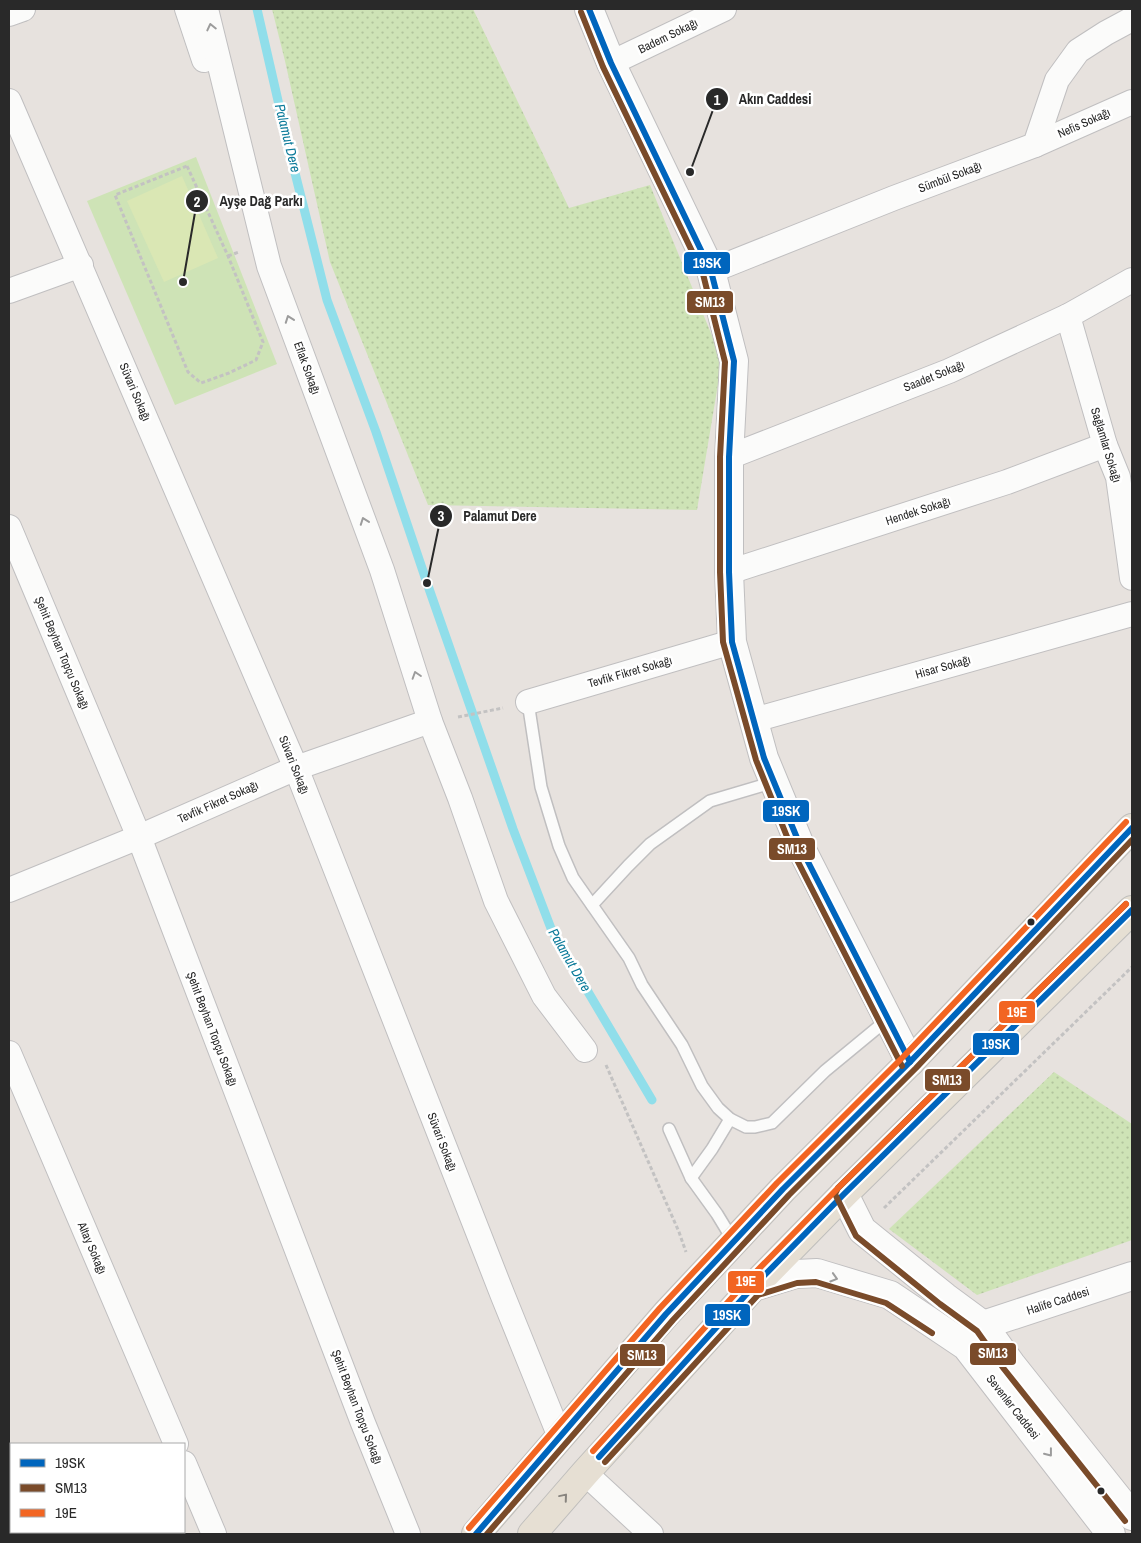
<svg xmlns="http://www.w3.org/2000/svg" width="1141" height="1543" font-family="'Archivo Narrow',sans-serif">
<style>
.grass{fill:url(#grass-dots)}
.park{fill:#cee3b6}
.pitch{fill:#dae7b4}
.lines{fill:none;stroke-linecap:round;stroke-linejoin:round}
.stream{stroke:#90deea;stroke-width:9}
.lane-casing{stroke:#c0bfc0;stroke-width:14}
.street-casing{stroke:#c0bfc0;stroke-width:26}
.secondary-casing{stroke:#c0bfc0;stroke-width:30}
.primary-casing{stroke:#bfbebc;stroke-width:30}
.path{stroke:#c3c2c2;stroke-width:3;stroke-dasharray:4 2.5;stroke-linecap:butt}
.lane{stroke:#fbfbfa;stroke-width:11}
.street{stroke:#fbfbfa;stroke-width:24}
.secondary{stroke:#fbfbfa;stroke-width:28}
.primary{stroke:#e6dfd3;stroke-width:28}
.bus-1-casing{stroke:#fff;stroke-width:10}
.bus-2-casing{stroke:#fff;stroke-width:10}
.bus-3-casing{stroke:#fff;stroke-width:10}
.bus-1{stroke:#0065bd;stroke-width:6}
.bus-2{stroke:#7a4b2a;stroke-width:6}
.bus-3{stroke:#f26522;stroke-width:6}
.oneway{stroke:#9c9c9c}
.oneway2{stroke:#88847e}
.bus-dot{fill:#292929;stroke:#fff;stroke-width:2}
.labels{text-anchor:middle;stroke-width:5;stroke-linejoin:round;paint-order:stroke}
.street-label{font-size:12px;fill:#292929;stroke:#fff}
.water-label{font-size:14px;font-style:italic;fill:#0c7b9a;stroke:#fff}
.leader{fill:none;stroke:#292929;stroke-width:2}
.callout-dot{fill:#292929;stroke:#fff;stroke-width:2}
.mark-label{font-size:15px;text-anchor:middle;font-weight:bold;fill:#fff}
.callout-label{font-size:14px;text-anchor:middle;font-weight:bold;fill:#292929;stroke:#fff;stroke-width:5;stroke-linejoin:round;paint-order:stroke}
.line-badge{stroke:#fff;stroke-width:2}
.badge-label{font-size:14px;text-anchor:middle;font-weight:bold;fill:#fff}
</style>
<defs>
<pattern id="grass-dots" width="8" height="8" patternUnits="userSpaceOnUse" patternTransform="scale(1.25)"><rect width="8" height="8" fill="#cee3b6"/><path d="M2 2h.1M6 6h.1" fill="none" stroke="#b1c39c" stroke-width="1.8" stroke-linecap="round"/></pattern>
</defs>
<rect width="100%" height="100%" fill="#e7e2de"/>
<g class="grass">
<polygon points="272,9 473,9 569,208 650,185 722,360 697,510 428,505 330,262 285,61"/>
<polygon points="1054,1072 1132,1124 1132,1240 977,1295 889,1229"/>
</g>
<polygon class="park" points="196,157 277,364 175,405 87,201"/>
<polygon class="pitch" points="182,176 218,258 164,282 127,201"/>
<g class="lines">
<polyline class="stream" points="257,9 290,153 327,300 376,432 427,583 513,829 552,931 652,1100"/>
<g class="lane-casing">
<g id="lane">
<polyline points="528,702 541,787 559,846 573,878 629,958 642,985 682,1045 702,1086 718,1108 730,1119 746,1127 755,1127 772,1123 825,1071 888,1019"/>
<polyline points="592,905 628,866 650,844 710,801 774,782"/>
<polyline points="669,1129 691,1178 717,1214 734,1242"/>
<polyline points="691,1178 712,1149 730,1119"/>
</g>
</g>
<g class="street-casing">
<g id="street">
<polyline points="187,9 204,60"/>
<polyline points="206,9 269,266 382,570 430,721 460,798 496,901 544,996 585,1050"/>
<polyline points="9,14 23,9"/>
<polyline points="611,63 724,9"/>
<polyline points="9,101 296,768 503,1296 560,1437"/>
<polyline points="1035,145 1132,102"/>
<polyline points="711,271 894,198 1035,145 1057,80 1078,51 1106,33 1132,19"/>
<polyline points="9,291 81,265"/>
<polyline points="1068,316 1105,445 1118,477 1132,578"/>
<polyline points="729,457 949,371 1068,316 1132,280"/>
<polyline points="9,527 139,837 363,1423 408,1534"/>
<polyline points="729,572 1007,482 1105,445"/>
<polyline points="528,702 732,642"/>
<polyline points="754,720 1132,614"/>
<polyline points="9,890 139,837 296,768 430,721"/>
<polyline points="9,1053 176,1444"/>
<polyline points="184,1463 214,1534"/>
<polyline points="585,1473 651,1534"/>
<polyline points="9,1532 10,1534"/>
</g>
</g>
<g class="secondary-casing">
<g id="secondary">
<polyline points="589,9 611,63 711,271 734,361 729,457 729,572 732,642 764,758 802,850 910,1062"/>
<polyline points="844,1194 862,1230 945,1297 983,1325 1011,1364 1132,1516"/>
<polyline points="753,1287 796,1274 817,1273 890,1295 966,1346 1111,1534"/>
<polyline points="972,1338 983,1325 1132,1276"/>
</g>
</g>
<g class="primary-casing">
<g id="primary">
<polyline points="476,1534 666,1314 783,1189 910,1062 1132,828"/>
<polyline points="532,1534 585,1473 753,1287 844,1194 1132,910"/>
</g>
</g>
<g class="path">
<polygon points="187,166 228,256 263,342 256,360 229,373 201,383 188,372 115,195"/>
<polyline points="228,256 239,252"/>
<polyline points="458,717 503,708"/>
<polyline points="606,1065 679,1232 686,1252"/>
<polyline points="884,1208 1132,967"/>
</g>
<use href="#lane" class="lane"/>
<use href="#street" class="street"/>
<use href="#secondary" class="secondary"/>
<use href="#primary" class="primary"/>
<g class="bus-1-casing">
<g id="bus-1">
<polyline points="589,9 611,63 711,271 734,361 729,457 729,572 732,642 764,758 802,850 910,1062"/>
<polyline points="599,1457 753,1287 844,1194 1132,910"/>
<polyline points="476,1534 666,1314 783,1189 910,1062 1132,828"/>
</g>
</g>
<g class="bus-2-casing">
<g id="bus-2">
<polyline points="581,12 603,67 703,274 725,362 720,457 720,572 723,642 756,760 794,854 902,1066"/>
<polyline points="605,1462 758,1295 797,1283 816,1282 886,1303 932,1333"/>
<polyline points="1125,1521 1004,1369 977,1331 940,1304 856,1236 835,1194 838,1188 1126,904"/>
<polyline points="487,1534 673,1320 789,1195 916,1068 1132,840"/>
</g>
</g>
<g class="bus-3-casing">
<g id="bus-3">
<polyline points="593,1451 747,1281 838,1188 1126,904"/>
<polyline points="469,1528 660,1308 777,1183 904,1056 1126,822"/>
</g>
</g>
<use href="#bus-1" class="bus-1"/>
<use href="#bus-2" class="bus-2"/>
<use href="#bus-3" class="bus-3"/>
</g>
<defs><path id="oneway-chevron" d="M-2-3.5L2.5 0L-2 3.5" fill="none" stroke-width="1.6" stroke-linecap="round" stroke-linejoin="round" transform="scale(1.25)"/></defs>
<g class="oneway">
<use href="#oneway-chevron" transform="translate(211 27) rotate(-103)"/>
<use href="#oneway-chevron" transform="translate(289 319) rotate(-110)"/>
<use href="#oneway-chevron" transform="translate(364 521) rotate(-110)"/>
<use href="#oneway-chevron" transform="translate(416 675) rotate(-108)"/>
<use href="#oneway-chevron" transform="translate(834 1278) rotate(17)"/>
<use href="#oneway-chevron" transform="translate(1049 1453) rotate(52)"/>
</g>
<use class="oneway2" href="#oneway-chevron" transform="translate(564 1497) rotate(-50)"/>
<g class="bus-dot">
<circle cx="1031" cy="922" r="4.5"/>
<circle cx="1101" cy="1491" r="4.5"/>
</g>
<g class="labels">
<g class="street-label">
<text transform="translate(668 36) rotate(-26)" y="4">Badem Sokağı</text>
<text transform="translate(1084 123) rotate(-24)" y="4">Nefis Sokağı</text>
<text transform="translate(950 177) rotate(-21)" y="4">Sümbül Sokağı</text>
<text transform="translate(307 368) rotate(70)" y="4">Eflak Sokağı</text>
<text transform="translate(934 376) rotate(-22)" y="4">Saadet Sokağı</text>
<text transform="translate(135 392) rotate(67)" y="4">Süvari Sokağı</text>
<text transform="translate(1106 445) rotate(73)" y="4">Sağlamlar Sokağı</text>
<text transform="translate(918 511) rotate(-18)" y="4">Hendek Sokağı</text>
<text transform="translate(62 653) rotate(67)" y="4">Şehit Beyhan Topçu Sokağı</text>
<text transform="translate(943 667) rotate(-16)" y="4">Hisar Sokağı</text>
<text transform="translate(630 672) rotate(-16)" y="4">Tevfik Fikret Sokağı</text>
<text transform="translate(294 765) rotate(68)" y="4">Süvari Sokağı</text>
<text transform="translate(218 802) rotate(-24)" y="4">Tevfik Fikret Sokağı</text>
<text transform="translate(212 1029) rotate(69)" y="4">Şehit Beyhan Topçu Sokağı</text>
<text transform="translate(442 1142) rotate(69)" y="4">Süvari Sokağı</text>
<text transform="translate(92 1248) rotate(67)" y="4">Altay Sokağı</text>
<text transform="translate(1058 1301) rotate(-18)" y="4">Halife Caddesi</text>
<text transform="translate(357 1407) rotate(69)" y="4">Şehit Beyhan Topçu Sokağı</text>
<text transform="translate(1013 1407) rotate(52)" y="4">Sevenler Caddesi</text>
</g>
<g class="water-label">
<text transform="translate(288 138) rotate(76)" y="5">Palamut Dere</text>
<text transform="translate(570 960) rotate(60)" y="5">Palamut Dere</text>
</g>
</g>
<path class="leader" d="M690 172L717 99M183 282L197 201M427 583L441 516"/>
<g class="callout-dot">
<circle cx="690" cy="172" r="5"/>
<circle cx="183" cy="282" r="5"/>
<circle cx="427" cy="583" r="5"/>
<circle cx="717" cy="99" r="12"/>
<circle cx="197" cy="201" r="12"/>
<circle cx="441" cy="516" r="12"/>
</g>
<g class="mark-label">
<text x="717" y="105">1</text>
<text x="197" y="207">2</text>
<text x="441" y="521">3</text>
</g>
<g class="callout-label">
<text x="775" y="104">Akın Caddesi</text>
<text x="261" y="206">Ayşe Dağ Parkı</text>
<text x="500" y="521">Palamut Dere</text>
</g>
<g class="line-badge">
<rect x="683" y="251" width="48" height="24" rx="5" fill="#0065bd"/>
<rect x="686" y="290" width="48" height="24" rx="5" fill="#7a4b2a"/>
<rect x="762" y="799" width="48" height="24" rx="5" fill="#0065bd"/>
<rect x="768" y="837" width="48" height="24" rx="5" fill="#7a4b2a"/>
<rect x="998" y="1000" width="38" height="24" rx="5" fill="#f26522"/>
<rect x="972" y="1032" width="48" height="24" rx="5" fill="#0065bd"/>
<rect x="924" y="1068" width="47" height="24" rx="5" fill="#7a4b2a"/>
<rect x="727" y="1270" width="38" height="24" rx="5" fill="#f26522"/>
<rect x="704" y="1303" width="47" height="24" rx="5" fill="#0065bd"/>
<rect x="969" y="1342" width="48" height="24" rx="5" fill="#7a4b2a"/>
<rect x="619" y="1343" width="47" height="24" rx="5" fill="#7a4b2a"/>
</g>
<g class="badge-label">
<text x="707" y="268">19SK</text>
<text x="710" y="307">SM13</text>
<text x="786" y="816">19SK</text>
<text x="792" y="854">SM13</text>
<text x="1017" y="1017">19E</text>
<text x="996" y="1049">19SK</text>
<text x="947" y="1085">SM13</text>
<text x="746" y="1286">19E</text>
<text x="727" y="1320">19SK</text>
<text x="993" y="1358">SM13</text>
<text x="642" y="1360">SM13</text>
</g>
<rect width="1141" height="1543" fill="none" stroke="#292929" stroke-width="20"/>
<rect x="10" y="1443" width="175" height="90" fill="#ffffff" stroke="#a9a9a9"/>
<rect x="20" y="1459" width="25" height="8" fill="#0065bd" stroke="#a9a9a9"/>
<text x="55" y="1468" font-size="15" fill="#292929">19SK</text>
<rect x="20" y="1484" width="25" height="8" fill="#7a4b2a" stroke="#a9a9a9"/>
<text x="55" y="1493" font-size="15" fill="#292929">SM13</text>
<rect x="20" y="1509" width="25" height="8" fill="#f26522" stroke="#a9a9a9"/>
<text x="55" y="1518" font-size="15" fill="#292929">19E</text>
</svg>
